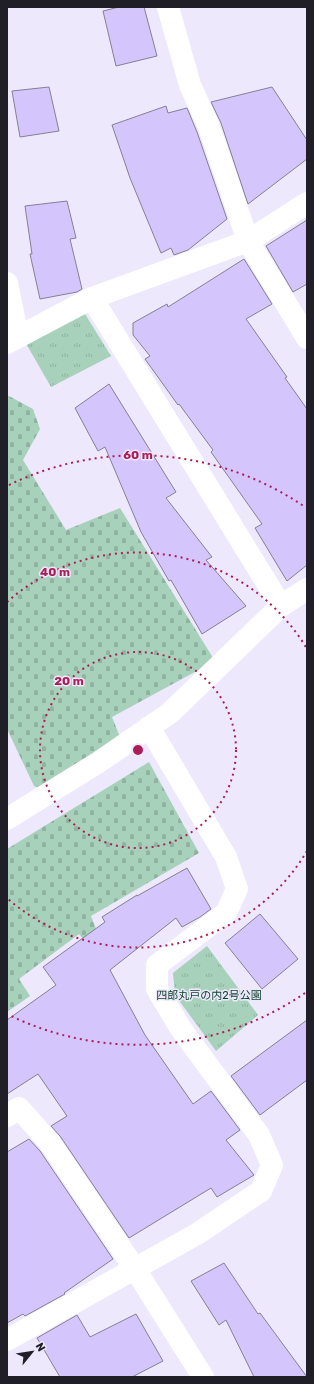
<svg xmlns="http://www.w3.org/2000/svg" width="314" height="1384" font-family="Rubik,'Noto Sans JP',sans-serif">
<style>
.cemetery{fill:url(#cemetery-stones)}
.park{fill:url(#park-tufts)}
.building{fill:#d5c5fd;stroke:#858095}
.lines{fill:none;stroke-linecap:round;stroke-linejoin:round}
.street{stroke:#fff;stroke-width:22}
.ring{fill:none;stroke:#ac1d55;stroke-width:2;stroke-dasharray:2 4}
.labels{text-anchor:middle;stroke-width:3;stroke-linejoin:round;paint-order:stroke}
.park-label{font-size:11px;fill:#0b3e29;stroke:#ede8fb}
.centre{fill:#ac1d55;stroke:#ede8fb;stroke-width:2}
.ring-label{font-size:12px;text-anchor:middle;font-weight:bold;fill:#ac1d55;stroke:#ede8fb;stroke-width:3;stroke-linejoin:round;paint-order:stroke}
</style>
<defs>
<pattern id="cemetery-stones" width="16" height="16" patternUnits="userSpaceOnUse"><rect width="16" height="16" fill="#a7d1ba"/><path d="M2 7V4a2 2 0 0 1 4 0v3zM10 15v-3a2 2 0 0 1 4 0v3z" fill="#8fb3a0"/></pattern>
<pattern id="park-tufts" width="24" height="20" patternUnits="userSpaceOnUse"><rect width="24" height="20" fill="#a7d1ba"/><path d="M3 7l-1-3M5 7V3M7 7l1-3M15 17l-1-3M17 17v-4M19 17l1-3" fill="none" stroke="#8fb3a0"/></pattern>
</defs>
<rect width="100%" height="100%" fill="#ede8fb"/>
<g class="cemetery">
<polygon points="7,395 33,409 40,429 23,460 66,530 120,508 215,661 112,717 120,737 40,788 34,786 7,729"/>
<polygon points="149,762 199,853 91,916 102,944 91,948 79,934 19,979 30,996 7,1012 7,849"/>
</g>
<g class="park">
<polygon points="85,314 111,356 51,387 24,340"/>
<polygon points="207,946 258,1015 216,1051 175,995 173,973"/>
</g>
<g class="building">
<polygon points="119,7 144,7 157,56 116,66 103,11"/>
<polygon points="49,87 59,131 20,137 12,91"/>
<polygon points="272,87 307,140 307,159 248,204 221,123 211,102"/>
<polygon points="166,106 168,113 187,108 197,132 227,219 188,250 174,255 171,248 161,253 130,178 112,125"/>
<polygon points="67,201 76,238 70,239 82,289 77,292 40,299 30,254 32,254 25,206"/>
<polygon points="307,220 307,284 293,292 266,246"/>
<polygon points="244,259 272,304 246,319 287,377 285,378 307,409 307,565 287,581 255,528 262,524 211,452 213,450 179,404 178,405 145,359 150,356 133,335 133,323 167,304 168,307"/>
<polygon points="109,384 176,492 166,498 212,557 206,560 246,606 202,634 171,580 169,581 141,532 105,447 98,451 75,408"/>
<polygon points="187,868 211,909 200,917 182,927 176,918 110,970 145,1035 193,1104 211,1091 240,1130 226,1140 254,1175 217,1197 211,1188 129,1238 60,1136 51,1126 67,1116 38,1074 7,1094 7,1020 56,985 43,967 105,922 102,917 137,895 137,896"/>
<polygon points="260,914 298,959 262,989 225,943"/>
<polygon points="307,1020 307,1080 260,1115 231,1076"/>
<polygon points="29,1139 40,1151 113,1259 64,1293 65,1294 25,1316 23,1314 7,1323 7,1152"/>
<polygon points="224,1263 258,1314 260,1313 307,1377 254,1377 226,1320 219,1325 191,1281"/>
<polygon points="136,1314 163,1361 132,1377 60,1377 37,1338 77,1315 90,1337"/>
</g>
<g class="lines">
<g class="street">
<polyline points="168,7 190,85 209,127 248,241 307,338"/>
<polyline points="7,283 18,337"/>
<polyline points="92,298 281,606"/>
<polyline points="7,343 92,298 248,241 307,203"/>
<polyline points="7,819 99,762 170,713 281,606 307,589"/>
<polyline points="7,1116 19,1108 50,1143 135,1269 203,1377"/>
<polyline points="7,1340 197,1234 261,1191 272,1165 259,1135 181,1029 157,989 157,965 226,913 237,889 226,857 149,727"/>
</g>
</g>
<g class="ring">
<circle cx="138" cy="750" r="98"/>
<path d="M307 851A197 197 0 0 1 7 898M7 602A197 197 0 0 1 307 649"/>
<path d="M305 993A295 295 0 0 1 9 1015M9 485A295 295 0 0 1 305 507"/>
</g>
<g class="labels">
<g class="park-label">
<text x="209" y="999">四郎丸戸の内2号公園</text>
</g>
</g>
<circle cx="138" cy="750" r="6" class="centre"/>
<g class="ring-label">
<text x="138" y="459">60 m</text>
<text x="55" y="576">40 m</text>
<text x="69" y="685">20 m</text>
</g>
<rect width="314" height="1384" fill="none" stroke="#201e26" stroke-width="16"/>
<g transform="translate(32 1352) rotate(60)" stroke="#ede8fb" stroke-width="3" paint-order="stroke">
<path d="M0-3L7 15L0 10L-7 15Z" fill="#201e26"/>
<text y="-6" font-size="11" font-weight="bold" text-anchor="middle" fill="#201e26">N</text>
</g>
</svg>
